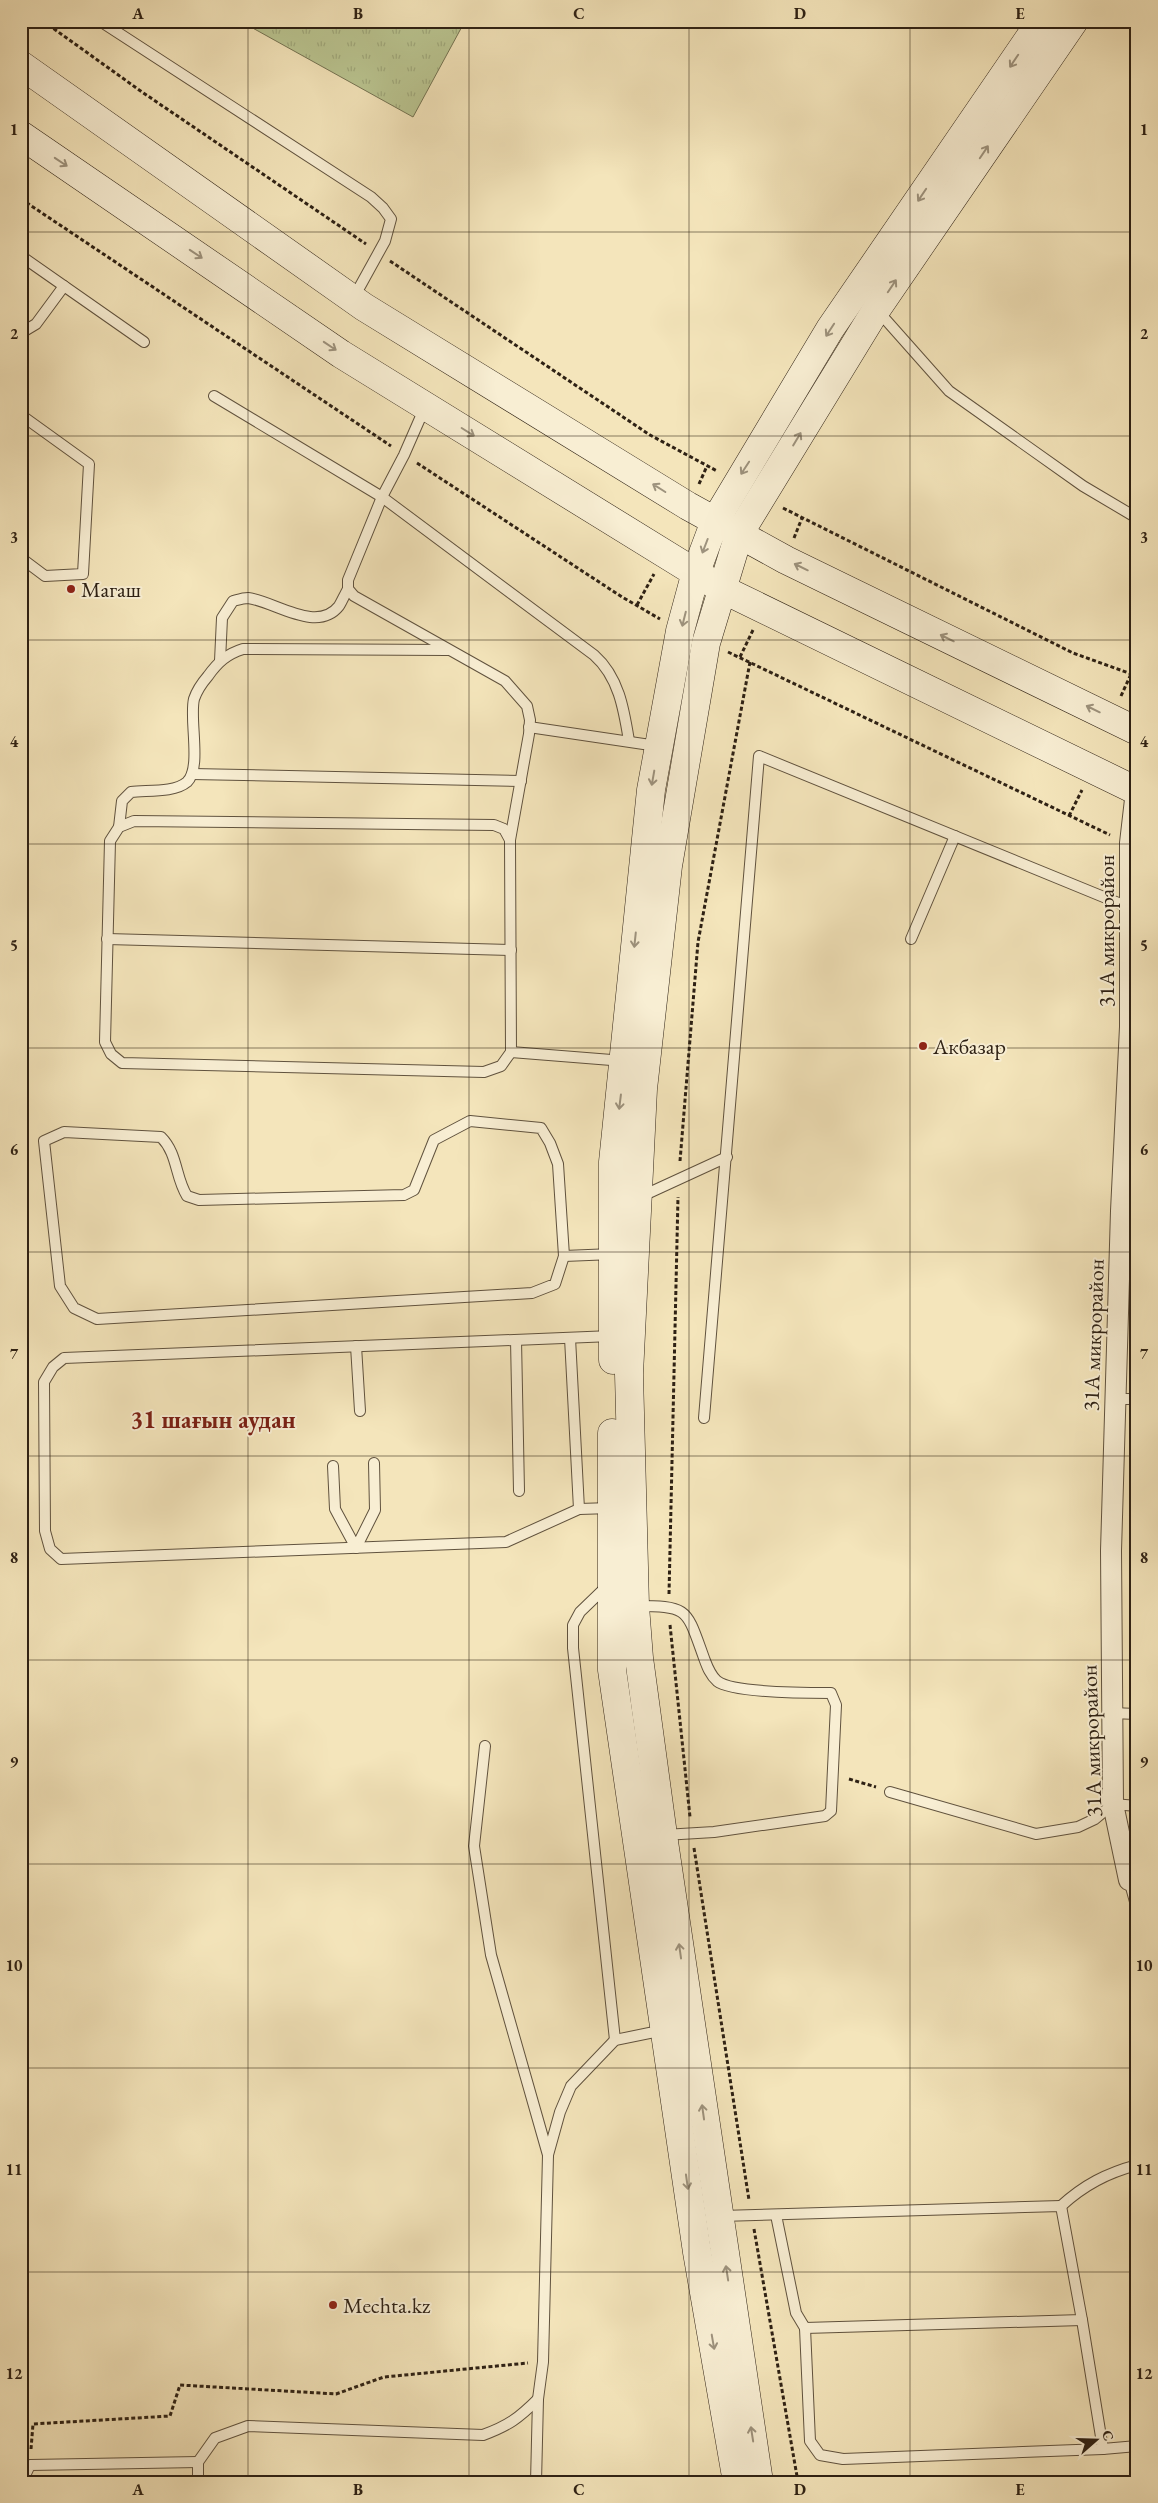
<svg xmlns="http://www.w3.org/2000/svg" width="1158" height="2503" font-family="'EB Garamond',serif">
<style>
.grass{fill:url(#grass-tufts);stroke:#747352}
.lines{fill:none;stroke-linecap:round;stroke-linejoin:round}
.lane-casing{stroke:#60523e;stroke-width:12}
.street-casing{stroke:#60523e;stroke-width:22}
.secondary-casing{stroke:#2e2114;stroke-width:29}
.path{stroke:#2e2114;stroke-width:3;stroke-dasharray:4 2.5;stroke-linecap:butt}
.lane{stroke:#f8eed3;stroke-width:10}
.street{stroke:#f8eed3;stroke-width:20}
.secondary{stroke:#f8eed3;stroke-width:28}
.oneway{stroke:#9d927d}
.grid{fill:none;stroke:#2e2114;stroke-width:1;stroke-opacity:0.55}
.poi-dot{fill:#8f2418;stroke:#f8eed3;stroke-width:2}
.labels{text-anchor:middle;stroke-width:4;stroke-linejoin:round;paint-order:stroke}
.poi-label{font-size:22px;fill:#2e2114;stroke:#f8eed3;text-anchor:start}
.street-label{font-size:22px;fill:#2e2114;stroke:#f8eed3}
.neighbourhood-label{font-size:24px;font-weight:bold;fill:#7a1f14;stroke:#f8eed3}
.neatline{fill:none;stroke:#2e2114;stroke-width:2}
.grid-label{font-size:16px;text-anchor:middle;font-weight:bold;fill:#2e2114}
</style>
<defs>
<pattern id="grass-tufts" width="24" height="20" patternUnits="userSpaceOnUse" patternTransform="scale(1.25)"><rect width="24" height="20" fill="#bac591"/><path d="M3 7l-1-3M5 7V3M7 7l1-3M15 17l-1-3M17 17v-4M19 17l1-3" fill="none" stroke="#a0a97c"/></pattern>
</defs>
<rect width="100%" height="100%" fill="#f4e5bb"/>
<filter id="stains"><feTurbulence type="fractalNoise" baseFrequency=".004" numOctaves="4"/><feColorMatrix values="0 0 0 0 .2 0 0 0 0 .09 0 0 0 0 .02 0 0 0 .5 -.17"/></filter>
<radialGradient id="worn" r=".72"><stop offset=".6" stop-color="#630" stop-opacity="0"/><stop offset="1" stop-color="#630" stop-opacity=".3"/></radialGradient>
<polygon class="grass" points="240,21 465,21 413,117"/>
<g class="lines">
<g class="lane-casing">
<g id="lane">
<polyline points="100,21 371,197 383,208 391,219 385,241 353,299"/>
<polyline points="21,256 144,342"/>
<polyline points="878,311 949,391 1083,486 1137,518"/>
<polyline points="21,333 36,324 64,286"/>
<path d="M214,396L382,497L594,655C619,677 624,710 629,741"/>
<polyline points="425,407 404,455 382,497 348,580 348,589 354,596 505,681 527,706 530,720 529,734 510,840"/>
<polyline points="21,415 89,464 83,574 45,576 21,558"/>
<path d="M220,661L222,618L233,601C237,600 243,598 248,598C274,601 317,634 339,606C342,601 345,594 348,589"/>
<polyline points="529,727 657,746"/>
<polyline points="192,774 521,781"/>
<polygon points="134,821 494,825 504,829 510,840 511,1052 501,1066 484,1072 122,1063 111,1054 105,1042 110,841 119,827"/>
<path d="M119,827L122,801L131,792C147,790 174,793 187,782C202,768 189,719 194,699C197,690 202,683 208,676C218,662 227,654 243,649L448,650"/>
<polyline points="107,939 511,950"/>
<polyline points="911,939 955,836"/>
<polyline points="511,1052 624,1061"/>
<path d="M470,1121L541,1128L550,1143L558,1164L564,1256L555,1284L532,1293L97,1319L74,1308L60,1286L44,1141L64,1132L161,1137C178,1154 175,1177 187,1196L199,1200L404,1195L414,1190L434,1140Z"/>
<polyline points="640,1197 727,1157"/>
<polyline points="564,1256 613,1254"/>
<polyline points="570,1338 579,1509"/>
<polyline points="516,1340 519,1491"/>
<polyline points="356,1346 360,1411"/>
<polyline points="1114,1399 1137,1399"/>
<polyline points="704,1418 759,756 1133,909"/>
<polyline points="333,1466 335,1509 356,1548 375,1510 374,1463"/>
<polyline points="611,1508 579,1509 506,1542 61,1559 50,1549 45,1531 44,1382 53,1367 64,1358 612,1336"/>
<polyline points="608,1585 580,1612 573,1625 573,1648 615,2040"/>
<path d="M635,1606C689,1606 686,1608 704,1658C707,1666 710,1675 717,1681C732,1693 809,1693 831,1693L836,1705L831,1811L825,1816L714,1832L664,1835"/>
<polyline points="1111,1713 1137,1714"/>
<polyline points="485,1746 474,1846 491,1955 548,2155"/>
<polyline points="890,1792 1036,1834 1078,1827 1095,1819 1113,1804 1137,1806"/>
<polyline points="1129,1880 1137,1909"/>
<path d="M1061,2206C1084,2185 1107,2173 1137,2165"/>
<polyline points="721,2216 1061,2206 1082,2320 805,2328 796,2313 776,2215"/>
<polyline points="1082,2320 1103,2449"/>
<polyline points="805,2328 810,2441 820,2455 843,2459 1103,2449 1137,2446"/>
<polyline points="22,2482 30,2465 198,2462"/>
<path d="M198,2482V2462L215,2438L248,2426L483,2435C508,2426 519,2418 538,2399"/>
<polyline points="536,2482 538,2399 543,2362 548,2155 560,2112 571,2086 615,2040 664,2030"/>
</g>
</g>
<g class="street-casing">
<polyline id="street" points="1129,1880 1113,1804 1111,1551 1121,1211 1130,1027 1130,843 1136,791"/>
</g>
<g class="secondary-casing">
<g id="secondary">
<polyline points="21,65 364,307 688,506 786,560 1137,731"/>
<polyline points="21,135 341,354 722,589 1137,791"/>
<polyline points="613,1360 613,1162 635,947 651,790 680,631 696,572 715,521 830,329 1041,21"/>
<polyline points="612,1433 612,1670 697,2252 737,2482"/>
<polyline points="759,2482 663,1835 639,1658 635,1606 629,1374 643,1089 668,866 706,643 739,534 876,310 1074,21"/>
</g>
</g>
<g class="path">
<polyline points="43,21 142,92 366,244"/>
<polyline points="21,33 27,21"/>
<polyline points="21,199 391,446"/>
<polyline points="390,261 650,435 717,471"/>
<polyline points="417,463 622,597 660,619"/>
<polyline points="699,484 707,466"/>
<polyline points="783,508 1073,653 1137,676"/>
<polyline points="794,538 802,518"/>
<polyline points="637,605 654,574"/>
<polyline points="728,652 1110,835"/>
<polyline points="740,657 753,630"/>
<polyline points="1121,696 1131,674"/>
<polyline points="1069,816 1082,790"/>
<polyline points="680,1161 698,942 750,662"/>
<polyline points="669,1594 678,1197"/>
<polyline points="670,1625 690,1817"/>
<polyline points="849,1779 876,1787"/>
<polyline points="694,1848 749,2200"/>
<polyline points="754,2229 798,2482"/>
<polyline points="31,2449 33,2424 170,2416 180,2385 336,2394 384,2377 528,2363"/>
</g>
<use href="#lane" class="lane"/>
<use href="#street" class="street"/>
<use href="#secondary" class="secondary"/>
</g>
<defs><path id="oneway-shaft" d="M-6 0H5M1.5-3L5.5 0L1.5 3" fill="none" stroke-width="1.6" stroke-linecap="round" stroke-linejoin="round" transform="scale(1.25)"/></defs>
<g class="oneway">
<use href="#oneway-shaft" transform="translate(1014 61) rotate(124)"/>
<use href="#oneway-shaft" transform="translate(984 152) rotate(-56)"/>
<use href="#oneway-shaft" transform="translate(61 162) rotate(34)"/>
<use href="#oneway-shaft" transform="translate(922 195) rotate(124)"/>
<use href="#oneway-shaft" transform="translate(196 254) rotate(34)"/>
<use href="#oneway-shaft" transform="translate(892 286) rotate(-56)"/>
<use href="#oneway-shaft" transform="translate(830 330) rotate(123)"/>
<use href="#oneway-shaft" transform="translate(330 346) rotate(34)"/>
<use href="#oneway-shaft" transform="translate(468 432) rotate(32)"/>
<use href="#oneway-shaft" transform="translate(797 439) rotate(-59)"/>
<use href="#oneway-shaft" transform="translate(745 468) rotate(123)"/>
<use href="#oneway-shaft" transform="translate(659 488) rotate(-148)"/>
<use href="#oneway-shaft" transform="translate(705 546) rotate(111)"/>
<use href="#oneway-shaft" transform="translate(801 567) rotate(-154)"/>
<use href="#oneway-shaft" transform="translate(684 619) rotate(104)"/>
<use href="#oneway-shaft" transform="translate(947 638) rotate(-154)"/>
<use href="#oneway-shaft" transform="translate(1093 709) rotate(-154)"/>
<use href="#oneway-shaft" transform="translate(653 778) rotate(100)"/>
<use href="#oneway-shaft" transform="translate(635 940) rotate(96)"/>
<use href="#oneway-shaft" transform="translate(620 1102) rotate(97)"/>
<use href="#oneway-shaft" transform="translate(680 1951) rotate(-98)"/>
<use href="#oneway-shaft" transform="translate(703 2112) rotate(-98)"/>
<use href="#oneway-shaft" transform="translate(687 2182) rotate(82)"/>
<use href="#oneway-shaft" transform="translate(727 2273) rotate(-99)"/>
<use href="#oneway-shaft" transform="translate(713 2342) rotate(80)"/>
<use href="#oneway-shaft" transform="translate(752 2434) rotate(-99)"/>
</g>
<path class="grid" d="M248,21V2482M469,21V2482M689,21V2482M910,21V2482M21,232H1137M21,436H1137M21,640H1137M21,844H1137M21,1048H1137M21,1252H1137M21,1456H1137M21,1660H1137M21,1864H1137M21,2068H1137M21,2272H1137"/>
<g class="poi-dot">
<circle cx="71" cy="589" r="5"/>
<circle cx="923" cy="1046" r="5"/>
<circle cx="333" cy="2305" r="5"/>
</g>
<g class="labels">
<g class="poi-label">
<text x="81" y="597">Магаш</text>
<text x="933" y="1054">Акбазар</text>
<text x="343" y="2313">Mechta.kz</text>
</g>
<g class="street-label">
<text transform="translate(1106 931) rotate(-90)" y="8">31А микрорайон</text>
<text transform="translate(1093 1335) rotate(-88)" y="8">31А микрорайон</text>
<text transform="translate(1091 1741) rotate(-92)" y="8">31А микрорайон</text>
</g>
<g class="neighbourhood-label">
<text x="213" y="1428">31 шағын аудан</text>
</g>
</g>
<rect width="1158" height="2503" fill="none" stroke="#f4e5bb" stroke-width="55"/>
<g transform="translate(1096 2440) rotate(70)" stroke="#f8eed3" stroke-width="4" paint-order="stroke">
<path d="M0-4L9 19L0 12L-9 19Z" fill="#2e2114"/>
<text y="-8" font-size="14" font-weight="bold" text-anchor="middle" fill="#2e2114">С</text>
</g>
<rect x="28" y="28" width="1102" height="2448" class="neatline"/>
<g class="grid-label">
<text x="138" y="19">A</text>
<text x="358" y="19">B</text>
<text x="579" y="19">C</text>
<text x="800" y="19">D</text>
<text x="1020" y="19">E</text>
<text x="14" y="135">1</text>
<text x="1144" y="135">1</text>
<text x="14" y="339">2</text>
<text x="1144" y="339">2</text>
<text x="14" y="543">3</text>
<text x="1144" y="543">3</text>
<text x="14" y="747">4</text>
<text x="1144" y="747">4</text>
<text x="14" y="951">5</text>
<text x="1144" y="951">5</text>
<text x="14" y="1155">6</text>
<text x="1144" y="1155">6</text>
<text x="14" y="1359">7</text>
<text x="1144" y="1359">7</text>
<text x="14" y="1563">8</text>
<text x="1144" y="1563">8</text>
<text x="14" y="1767">9</text>
<text x="1144" y="1767">9</text>
<text x="14" y="1971">10</text>
<text x="1144" y="1971">10</text>
<text x="14" y="2175">11</text>
<text x="1144" y="2175">11</text>
<text x="14" y="2379">12</text>
<text x="1144" y="2379">12</text>
<text x="138" y="2495">A</text>
<text x="358" y="2495">B</text>
<text x="579" y="2495">C</text>
<text x="800" y="2495">D</text>
<text x="1020" y="2495">E</text>
</g>
<rect width="100%" height="100%" filter="url(#stains)"/>
<rect width="100%" height="100%" fill="url(#worn)"/>
</svg>
